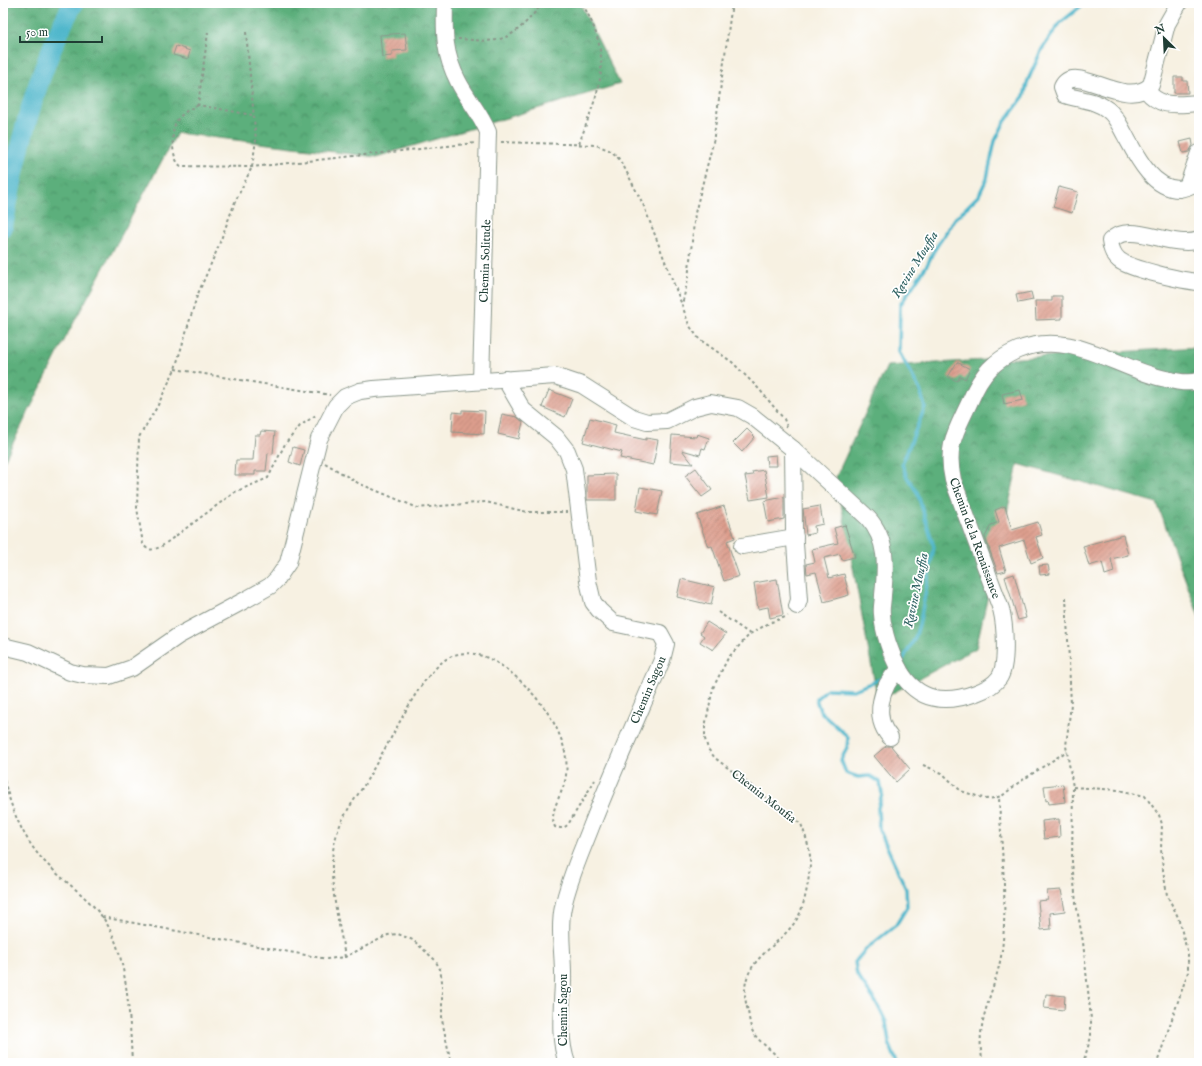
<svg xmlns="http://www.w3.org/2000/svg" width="1202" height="1066" font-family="'IM FELL English',serif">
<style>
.forest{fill:url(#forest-crowns);stroke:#3e7658}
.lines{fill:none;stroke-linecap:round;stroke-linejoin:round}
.stream{stroke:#4db6cb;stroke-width:3.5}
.river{stroke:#4db6cb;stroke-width:20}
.building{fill:url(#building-hatch)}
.minor-casing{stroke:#8b978b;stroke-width:18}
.path{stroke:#8b978b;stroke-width:2;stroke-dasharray:3 3;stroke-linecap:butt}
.minor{stroke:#fff;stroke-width:16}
.labels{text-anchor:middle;stroke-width:3.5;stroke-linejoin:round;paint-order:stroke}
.street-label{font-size:12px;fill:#1f3d34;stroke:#fff}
.water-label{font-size:13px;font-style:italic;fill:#2d6161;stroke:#fff}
</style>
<defs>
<pattern id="forest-crowns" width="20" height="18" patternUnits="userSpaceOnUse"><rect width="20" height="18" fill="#5caf7b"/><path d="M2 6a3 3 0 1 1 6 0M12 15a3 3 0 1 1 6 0" fill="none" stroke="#4b9066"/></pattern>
<pattern id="building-hatch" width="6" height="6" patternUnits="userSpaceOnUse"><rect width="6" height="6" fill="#dd9e8d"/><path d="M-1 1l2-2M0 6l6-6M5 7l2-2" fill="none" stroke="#b38274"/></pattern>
</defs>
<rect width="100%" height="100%" fill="#fff"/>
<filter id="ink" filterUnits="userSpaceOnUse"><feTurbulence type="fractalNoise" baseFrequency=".025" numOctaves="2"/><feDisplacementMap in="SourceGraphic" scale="8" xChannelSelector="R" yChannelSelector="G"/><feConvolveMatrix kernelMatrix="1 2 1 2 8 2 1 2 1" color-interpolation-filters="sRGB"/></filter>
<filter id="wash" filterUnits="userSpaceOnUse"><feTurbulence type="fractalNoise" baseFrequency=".012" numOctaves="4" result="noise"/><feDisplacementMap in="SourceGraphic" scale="16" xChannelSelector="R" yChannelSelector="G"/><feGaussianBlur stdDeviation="0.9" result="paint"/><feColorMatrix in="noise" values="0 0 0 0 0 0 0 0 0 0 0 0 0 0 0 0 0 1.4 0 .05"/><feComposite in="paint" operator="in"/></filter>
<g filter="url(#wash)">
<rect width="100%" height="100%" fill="#f7f1e2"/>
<g class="forest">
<polygon points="3,3 580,3 620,84 376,157 177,133 67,335 3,463"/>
<polygon points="1199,347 1199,617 1157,503 1018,464 976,648 878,701 836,477 887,366"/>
</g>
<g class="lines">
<g class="stream">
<polyline points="901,663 915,638 920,621 934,547 917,492 907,477 902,464 925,407 920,390 899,352 900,305 927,265 935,249 954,220 979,195 987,178 995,141 1004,123 1024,96 1028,80 1042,49 1060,23 1085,3"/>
<polyline points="885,677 854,690 827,689 816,699 820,711 848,737 847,748 841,760 846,773 858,777 870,776 880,782 882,794 878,808 879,829 906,889 907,907 896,925 866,949 855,962 857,975 877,1004 886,1022 889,1043 897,1063"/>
</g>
<path class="river" d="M3,227C14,169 26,113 48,58C56,39 63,20 74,3"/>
</g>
<g id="blocks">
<g class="building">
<polygon points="405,33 407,50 392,51 392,56 382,57 380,35"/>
<polygon points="176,46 190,51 188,59 173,55"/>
<polygon points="1174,77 1183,77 1183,81 1187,81 1188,93 1174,93"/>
<polygon points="1192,139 1193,145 1189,152 1183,153 1180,142"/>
<polygon points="1059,187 1078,192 1072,213 1053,207"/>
<polygon points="1031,292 1033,300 1018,303 1016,295"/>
<polygon points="1052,296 1062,296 1062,319 1036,320 1035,301 1052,301"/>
<polygon points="957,362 970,369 965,379 960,376 957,381 948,377"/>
<polygon points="549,390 572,399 565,417 542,407"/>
<polygon points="1020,390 1023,400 1004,404 1002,394"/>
<polygon points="462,410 485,411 484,434 452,432 453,412 462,413"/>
<polygon points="502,414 517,417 523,422 519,439 498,434"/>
<polygon points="590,418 616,425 614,433 646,440 646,438 658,440 653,465 620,458 622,452 583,442"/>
<polygon points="747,429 755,437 742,452 733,443"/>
<polygon points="261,431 275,432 273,454 268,453 266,471 255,471 255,475 235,475 236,460 253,460 255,435 260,435"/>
<polygon points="697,434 709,438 705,449 702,448 700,455 682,450 693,464 670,462 672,435 696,437"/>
<polygon points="293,447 304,450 300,466 289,462"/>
<polygon points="776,455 777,466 767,466 766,456"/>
<polygon points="696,468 712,490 702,497 685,476"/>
<polygon points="764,470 769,497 750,500 745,476 753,475 752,472"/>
<polygon points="616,474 616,500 587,500 587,475"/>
<polygon points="640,487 662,491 657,515 636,511"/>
<polygon points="784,497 784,519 768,522 764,501"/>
<polygon points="724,506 735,538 727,541 739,576 724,581 712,546 708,547 697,515"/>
<polygon points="820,506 823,524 814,526 815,533 806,535 803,509"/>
<polygon points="1005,506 1012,530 1038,522 1042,535 1036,537 1043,558 1031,563 1024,540 1005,546 999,548 1006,571 998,573 985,537 991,525 999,522 995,510"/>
<polygon points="845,525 855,557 842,560 840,554 824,558 829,578 844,574 849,595 824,602 816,572 807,574 806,564 815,562 812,549 838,543 834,528"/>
<polygon points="1123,535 1128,555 1111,559 1114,572 1105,575 1102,562 1089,566 1083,546"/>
<polygon points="1048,565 1050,574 1040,575 1039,566"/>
<polygon points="1014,574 1026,618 1018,620 1005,577"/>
<polygon points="681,579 715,587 711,605 677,597"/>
<polygon points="777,579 783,615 770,618 768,607 758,609 754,583"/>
<polygon points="707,622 726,634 713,650 700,642 704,636 700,633"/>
<polygon points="886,746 891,746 910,769 896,782 874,756"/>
<polygon points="1063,784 1065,802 1049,804 1048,800 1046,801 1044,786"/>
<polygon points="1059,819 1060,837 1044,839 1042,821"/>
<polygon points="1061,890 1065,911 1050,913 1051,929 1041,930 1038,901 1048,900 1047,891"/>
<polygon points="1046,994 1065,996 1064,1010 1044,1008"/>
</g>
</g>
</g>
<g filter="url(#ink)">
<use href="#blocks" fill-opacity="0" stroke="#8b978b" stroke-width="1"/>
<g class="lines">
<g class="minor-casing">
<g id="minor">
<path d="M445,3C444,33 444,54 458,81C467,99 481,114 488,132L481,381"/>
<path d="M1179,3L1167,24L1151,85C1124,111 1075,60 1062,87L1065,95C1080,100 1096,100 1108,110C1116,116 1120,126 1125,135C1136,155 1152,189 1179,189C1186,188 1192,185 1199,182"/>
<path d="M1146,90C1161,109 1177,104 1199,103"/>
<polyline points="1187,187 1199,153"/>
<path d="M1199,240C1172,250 1130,219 1110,241C1111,249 1113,255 1119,260C1130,269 1184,281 1199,282"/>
<path d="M505,379L523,410L556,437L567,451L574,469L588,581L593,602L599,610L613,623L660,633L666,644L662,660C638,716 613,771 591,827C581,853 569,879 563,907C558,931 564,957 563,982C562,1009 558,1038 567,1063"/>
<polyline points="793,449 794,529 799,600 797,606"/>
<polyline points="742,546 795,537"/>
<path d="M3,646L28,652L70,672L83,675L109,676L132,668L178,636L247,599L270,586L277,579L288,563L319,439L336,406L345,397L360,391L374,389L555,376L582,385L634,418L647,422L667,421L695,407L711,403L738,408L752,416L793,449L868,518C888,540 886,567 883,595C883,602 881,607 882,614C883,632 891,655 900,671C918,702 946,704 976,693C984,690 994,685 999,678C1008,665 1005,624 1001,609L953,480C945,444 957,430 971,399C981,375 994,360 1018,350C1071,328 1116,369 1166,379C1177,382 1188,384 1199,381"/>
<path d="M890,737C872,717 881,686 899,669"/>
</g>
</g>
<g class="path">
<polyline points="732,3 713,143 695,213 688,279 682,305 689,325 699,339 732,362 759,389 784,419 787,427"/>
<polyline points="208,32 198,105 252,115"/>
<path d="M246,32L256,140L252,167L235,202L217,250L197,296L175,369L157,407L139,437L137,508L143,544C148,552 154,550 162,546L235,492L268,478L285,444L300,426L316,415"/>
<path d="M458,39C470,39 484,42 496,40C517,36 530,18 543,3"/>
<path d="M198,105C190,109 181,113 176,122C171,131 171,160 181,166L252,167L475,143"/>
<polyline points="501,142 596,145 609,150 617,156 624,167 643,204 682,305"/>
<path d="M579,144C600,85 615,62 582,3"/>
<polyline points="175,369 330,395"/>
<polyline points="325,463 358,483 418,508 486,502 527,512 567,512"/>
<polyline points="1066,597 1071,704 1066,746 1073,787 1072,862 1076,903 1083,942 1091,1019 1091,1037 1083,1063"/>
<polyline points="718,612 750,634"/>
<polyline points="923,765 942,773 961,791 986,799 994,798 1002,796 1018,783 1067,751"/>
<path d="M3,775C10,806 22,838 45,862C64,882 92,899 107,924C128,958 130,1022 132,1063"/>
<polyline points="1073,787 1118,790 1145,796 1159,815 1162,824 1161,849 1163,870 1167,895 1178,917 1188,954 1188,972 1157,1063"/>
<polyline points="102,917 327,959 345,957 388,935 398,934 413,940 435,960 440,969 442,981 442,1020 451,1063"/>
<path d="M345,957C339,920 325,873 336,837C341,818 352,803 363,787C370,775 377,762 384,750C401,722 415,687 440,664C477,629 532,687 551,718C562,737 570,758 565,781C562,795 548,812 555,827C562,829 565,828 569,823L595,780"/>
<path d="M782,1063C775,1051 760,1044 753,1032C750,1027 749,1017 748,1011C733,961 776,952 797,919C805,906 811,872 810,856C809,846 805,834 801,824L715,758L708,749L705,739V727L713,688L728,658L750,634L769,623L788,616"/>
<path d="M983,1063C973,1021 997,990 1002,950C1008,900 1001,847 999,797"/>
</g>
<use href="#minor" class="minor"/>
</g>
</g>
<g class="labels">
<g class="street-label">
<text transform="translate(485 261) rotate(-88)" y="4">Chemin Solitude</text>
<text transform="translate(975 538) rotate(70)" y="4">Chemin de la Renaissance</text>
<text transform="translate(648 690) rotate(-67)" y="4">Chemin Sagou</text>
<text transform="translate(764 796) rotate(38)" y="4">Chemin Moufia</text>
<text transform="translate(563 1010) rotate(-90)" y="4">Chemin Sagou</text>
</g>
<g class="water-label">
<text transform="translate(914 264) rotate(-58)" y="5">Ravine Mouffia</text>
<text transform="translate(915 590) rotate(-78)" y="5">Ravine Mouffia</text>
</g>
</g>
<rect width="1202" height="1066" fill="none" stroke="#fff" stroke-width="16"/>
<g transform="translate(1164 38) rotate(336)" stroke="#ffffff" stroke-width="3" paint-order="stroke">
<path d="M0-3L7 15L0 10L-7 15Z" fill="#1f3d34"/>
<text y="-6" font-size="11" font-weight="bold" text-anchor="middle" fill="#1f3d34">N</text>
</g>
<path d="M20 36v6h82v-6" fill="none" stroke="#1f3d34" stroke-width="2"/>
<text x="26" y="36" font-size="12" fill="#1f3d34" stroke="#ffffff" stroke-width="3" paint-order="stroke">50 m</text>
</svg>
